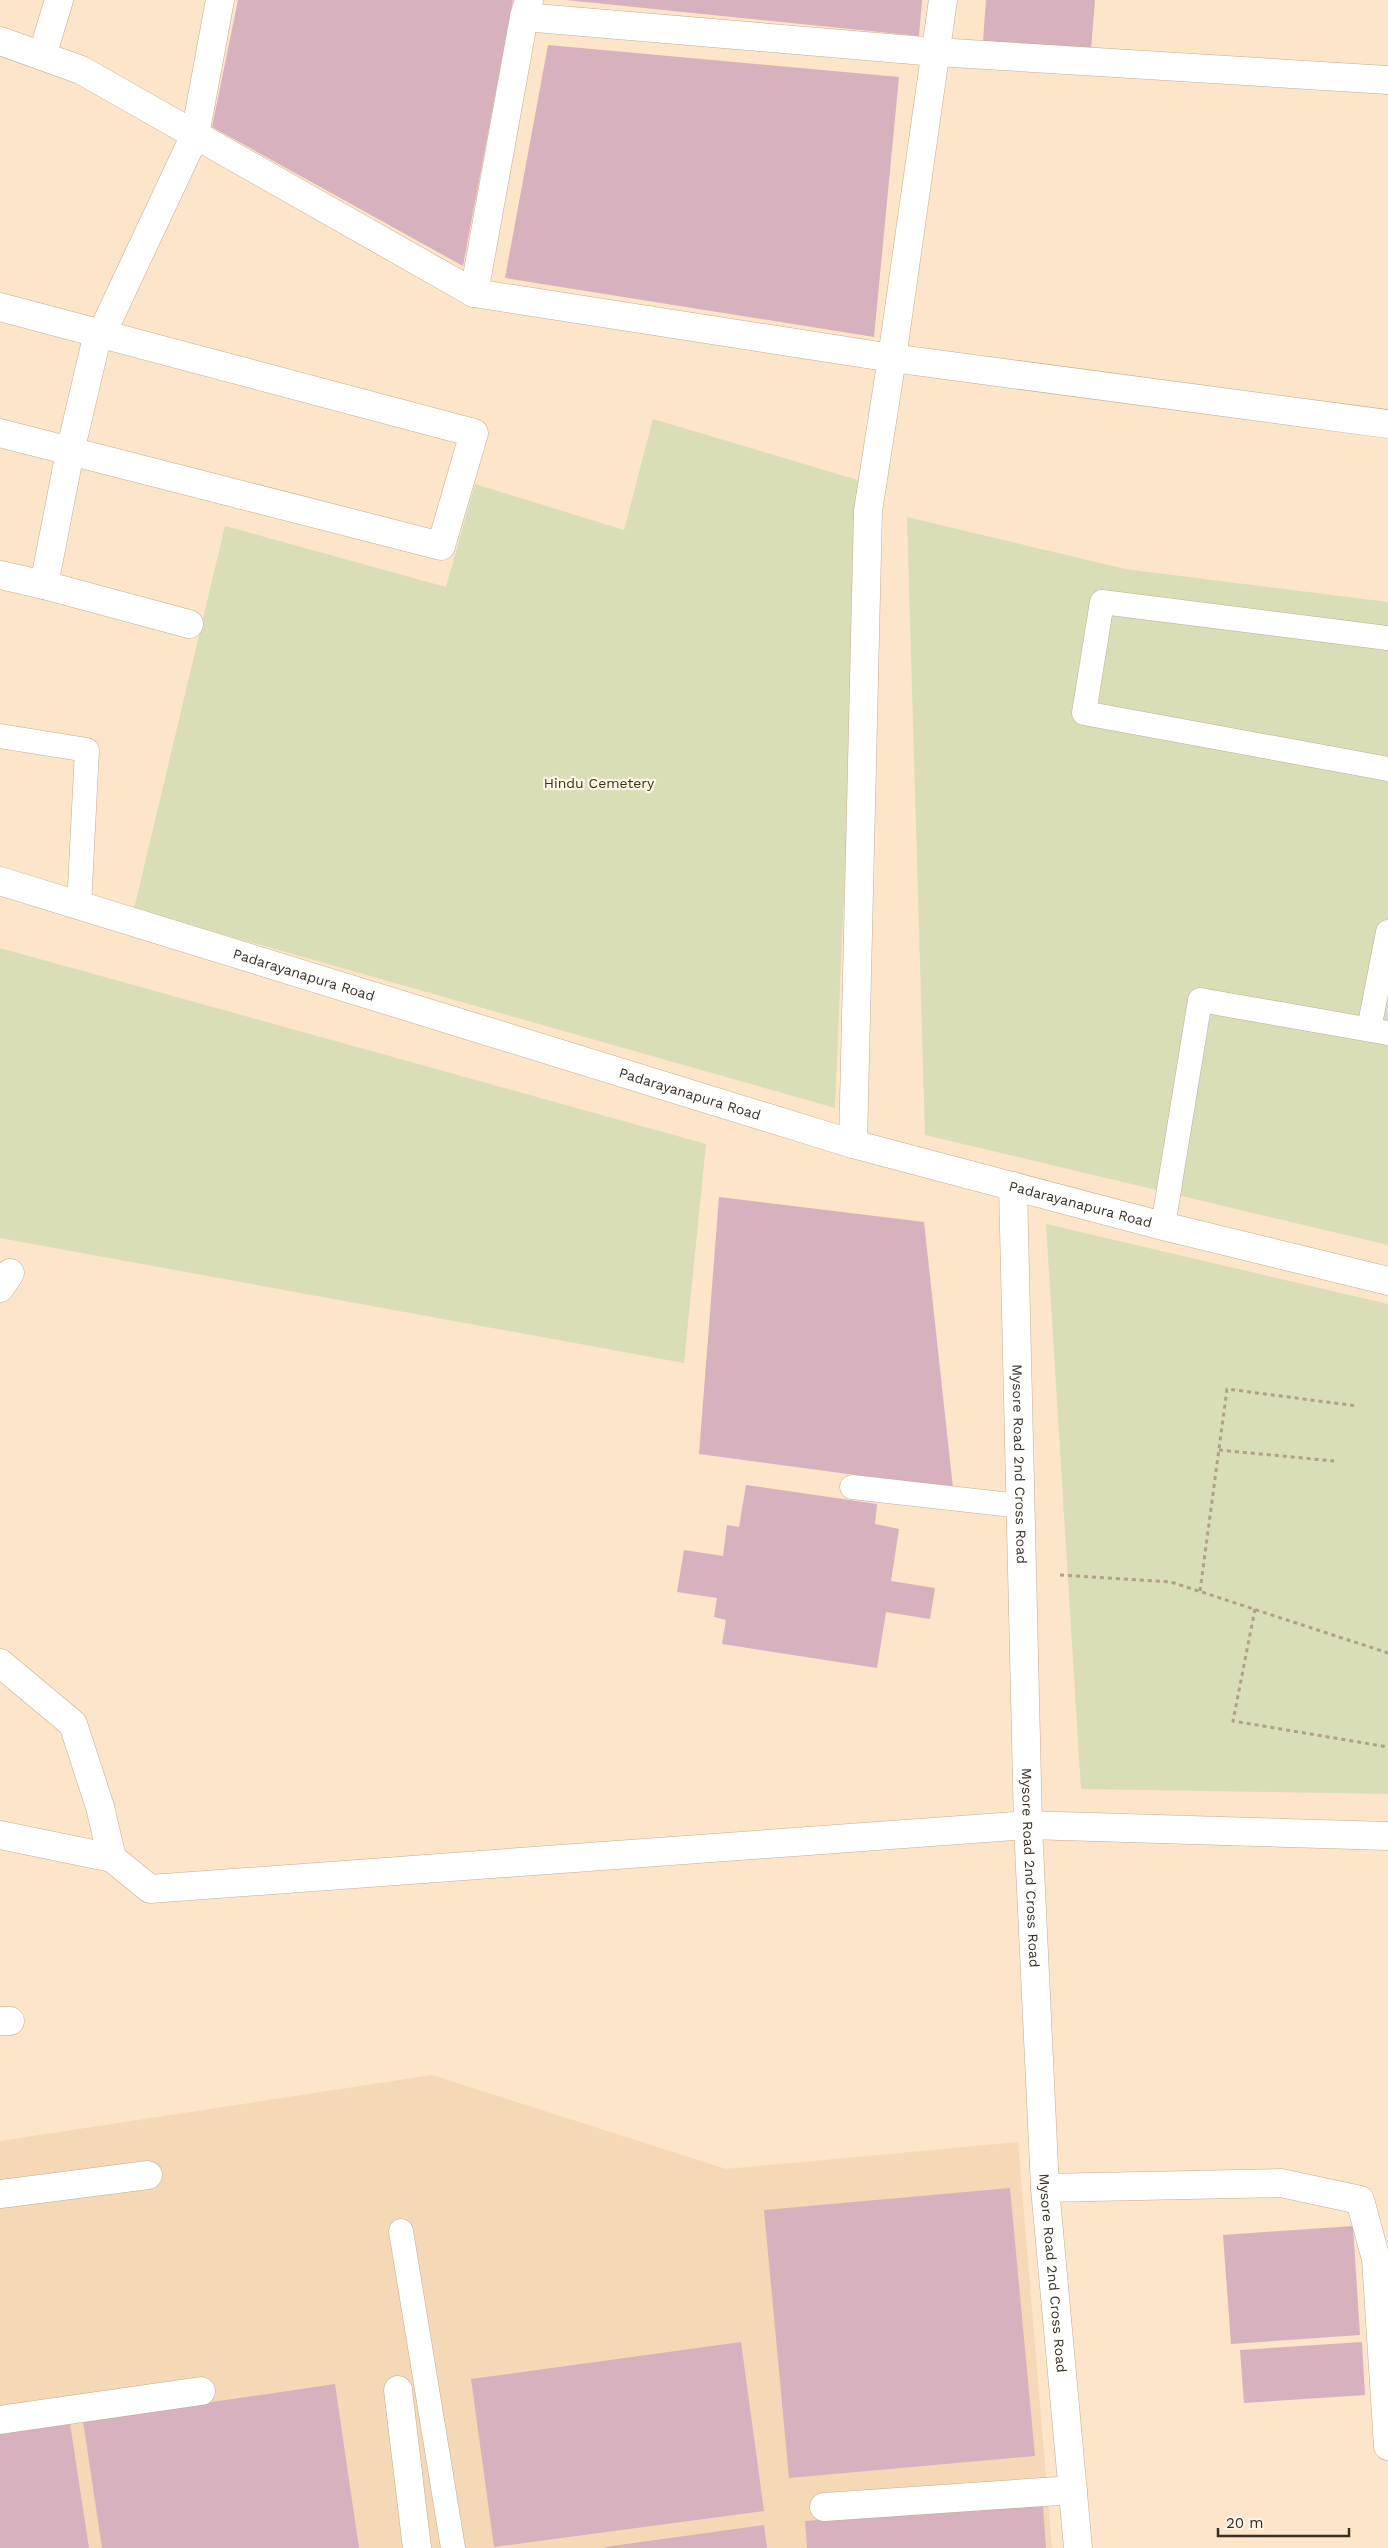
<svg xmlns="http://www.w3.org/2000/svg" width="1388" height="2548" font-family="'Work Sans',sans-serif">
<style>
.built{fill:#f5d9b6}
.green{fill:#d9deb6}
.building{fill:#d7b1bd}
.lines{fill:none;stroke-linecap:round;stroke-linejoin:round}
.lane-casing{stroke:#c2ac91;stroke-width:25}
.street-casing{stroke:#c2ac91;stroke-width:29}
.secondary-casing{stroke:#c2ac91;stroke-width:29}
.path{stroke:#b19f89;stroke-width:3;stroke-dasharray:4 4;stroke-linecap:butt}
.lane{stroke:#fff;stroke-width:24}
.street{stroke:#fff;stroke-width:28}
.secondary{stroke:#fff;stroke-width:28}
.labels{text-anchor:middle;stroke-width:4.5;stroke-linejoin:round;paint-order:stroke}
.park-label{font-size:14px;fill:#343703;stroke:#fef5e9}
.street-label{font-size:14px;fill:#393025;stroke:#fef5e9}
</style>
<rect width="100%" height="100%" fill="#fce5c8"/>
<polygon class="built" points="432,2075 726,2169 1018,2142 1052,2548 0,2548 0,2141"/>
<g class="green">
<polygon points="653,419 861,481 835,1108 134,909 225,526 446,587 475,484 624,530"/>
<polygon points="907,517 1125,569 1388,602 1388,1245 925,1135"/>
<polygon points="0,948 706,1144 684,1363 0,1238"/>
<polygon points="1046,1224 1388,1304 1388,1794 1081,1789"/>
</g>
<g class="building">
<polygon points="238,0 513,0 463,266 212,127"/>
<polygon points="566,0 922,0 919,36"/>
<polygon points="986,0 1095,0 1091,50 983,41"/>
<polygon points="548,45 899,77 874,337 505,278"/>
<polygon points="719,1197 924,1222 953,1488 699,1454"/>
<polygon points="746,1485 877,1504 875,1524 899,1529 891,1581 935,1588 930,1619 886,1612 877,1668 722,1644 726,1620 714,1617 717,1598 677,1592 684,1550 723,1556 727,1525 739,1527"/>
<polygon points="1010,2188 1035,2456 789,2478 764,2210"/>
<polygon points="1353,2226 1360,2335 1231,2344 1223,2235"/>
<polygon points="741,2342 764,2511 494,2547 471,2379"/>
<polygon points="1362,2342 1365,2395 1244,2403 1240,2350"/>
<polygon points="335,2384 359,2548 102,2548 83,2421"/>
<polygon points="69,2417 89,2548 0,2548 0,2428"/>
<polygon points="1043,2506 1046,2548 807,2548 805,2521"/>
<polygon points="764,2525 767,2548 605,2548 605,2547"/>
</g>
<g class="lines">
<g class="lane-casing">
<g id="lane">
<polyline points="1388,638 1102,602 1084,713 1388,769"/>
<polyline points="0,736 87,750 79,907"/>
<polyline points="1369,1029 1388,932"/>
<polyline points="1163,1226 1200,1000 1388,1033"/>
<polyline points="852,1487 1020,1506"/>
<polyline points="401,2231 453,2548"/>
</g>
</g>
<g class="street-casing">
<g id="street">
<polyline points="529,0 524,17 474,293 892,358 1388,424"/>
<polyline points="524,17 936,52 1388,80"/>
<polyline points="0,41 81,70 474,293"/>
<polyline points="42,56 59,0"/>
<polyline points="0,307 474,433 441,546 0,433"/>
<polyline points="0,575 44,585 70,452 98,333 102,333 195,135 220,0"/>
<polyline points="44,585 189,624"/>
<path id="s1" d="M1013,1186L1028,1825L1045,2188L1078,2548"/>
<polyline points="0,1288 10,1273"/>
<polyline points="0,1663 73,1724 100,1807 112,1858"/>
<polyline points="0,1835 112,1858 150,1889 1028,1825 1388,1836"/>
<polyline points="0,2021 10,2021"/>
<polyline points="1045,2188 1281,2183 1360,2200 1376,2259 1388,2446"/>
<polyline points="0,2194 148,2175"/>
<polyline points="398,2390 417,2548"/>
<polyline points="0,2420 201,2391"/>
<polyline points="824,2507 1073,2490"/>
</g>
</g>
<g class="secondary-casing">
<g id="secondary">
<path id="s2" d="M0,881L853,1144L1163,1226L1388,1281"/>
<polyline points="853,1144 868,511 892,358 943,0"/>
</g>
</g>
<g class="path">
<polyline points="1219,1450 1334,1461"/>
<polyline points="1060,1575 1171,1582 1388,1653"/>
<polyline points="1200,1591 1227,1389 1357,1406"/>
<polyline points="1255,1609 1233,1721 1388,1747"/>
</g>
<use href="#lane" class="lane"/>
<use href="#street" class="street"/>
<use href="#secondary" class="secondary"/>
</g>
<g class="labels">
<g class="park-label">
<text x="599" y="788">Hindu Cemetery</text>
</g>
<g class="street-label">
<text dy="5" stroke="none"><textPath href="#s2" startOffset="318">Padarayanapura Road</textPath></text>
<text dy="5" stroke="none"><textPath href="#s2" startOffset="722">Padarayanapura Road</textPath></text>
<text dy="5" stroke="none"><textPath href="#s2" startOffset="1128">Padarayanapura Road</textPath></text>
<text dy="5" stroke="none"><textPath href="#s1" startOffset="278">Mysore Road 2nd Cross Road</textPath></text>
<text dy="5" stroke="none"><textPath href="#s1" startOffset="682">Mysore Road 2nd Cross Road</textPath></text>
<text dy="5" stroke="none"><textPath href="#s1" startOffset="1088">Mysore Road 2nd Cross Road</textPath></text>
</g>
</g>
<path d="M1218 2528v8h131v-8" fill="none" stroke="#393025" stroke-width="2.5"/>
<text x="1226" y="2528" font-size="15" fill="#393025" stroke="#fef5e9" stroke-width="4" paint-order="stroke">20 m</text>
</svg>
